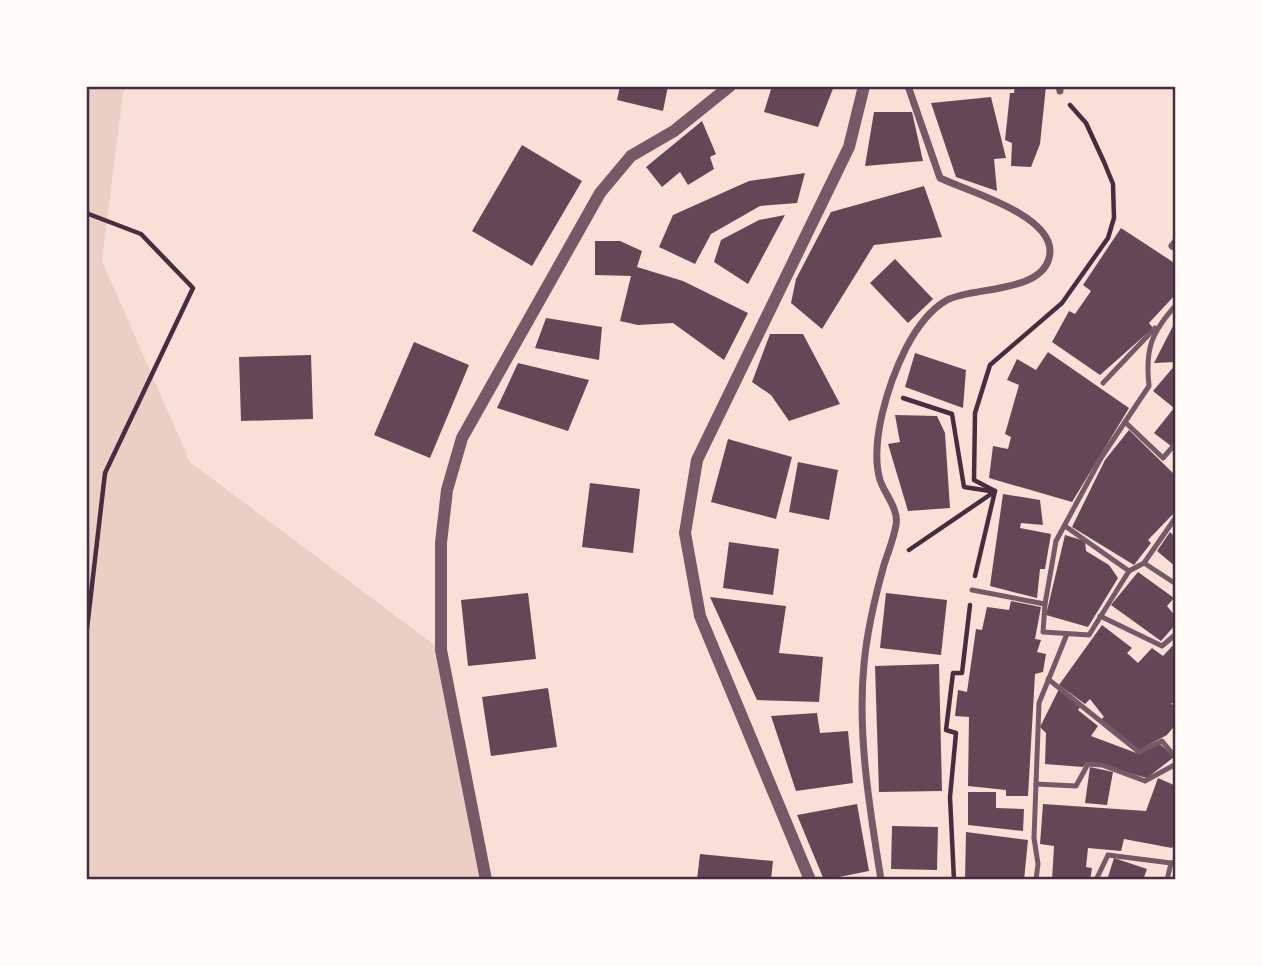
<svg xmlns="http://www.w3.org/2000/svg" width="1262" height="966" font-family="'Exo 2',sans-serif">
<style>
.green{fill:#ebcfc5}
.building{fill:#644757}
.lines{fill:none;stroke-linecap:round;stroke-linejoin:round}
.path{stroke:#4a2c40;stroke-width:4.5}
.service{stroke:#755966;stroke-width:5}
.minor{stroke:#755966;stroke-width:7}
.tertiary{stroke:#755966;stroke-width:12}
.neatline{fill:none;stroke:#4a2c40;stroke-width:2.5}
</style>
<rect width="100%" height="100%" fill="#f7e1d7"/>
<polygon class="green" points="86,86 124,86 102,261 190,462 441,650 484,880 86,880"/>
<g class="building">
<polygon points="620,86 668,86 663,111 617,100"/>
<polygon points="772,86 834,86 818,127 764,112"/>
<polygon points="1015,86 1046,86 1040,144 1031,167 1011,166 1012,143 1005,140 1010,93 1014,93"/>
<polygon points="991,97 1006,158 994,159 997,191 956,177 931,103"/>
<polygon points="874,112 912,112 923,161 865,166"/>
<polygon points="702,121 716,154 710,157 714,169 688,185 680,172 662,187 646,167"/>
<polygon points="522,145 582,181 532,266 472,231"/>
<polygon points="805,173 797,203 760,206 711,234 695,264 659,247 673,215 749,181"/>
<polygon points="924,186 942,237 874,245 822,329 791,303 796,279 831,212"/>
<polygon points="785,215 748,284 714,262 721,240 759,220"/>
<polygon points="1121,228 1176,264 1176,294 1149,323 1153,328 1100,375 1052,342 1069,311 1075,314 1091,291 1083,285"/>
<polygon points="595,241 620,241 642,251 637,267 683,281 748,313 724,360 673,323 638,325 620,321 631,276 595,275"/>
<polygon points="895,259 933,299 908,323 870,283"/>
<polygon points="546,318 602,327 599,360 535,348"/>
<polygon points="1176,320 1176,362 1154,363"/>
<polygon points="770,334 803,334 840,404 789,421 771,395 752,382"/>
<polygon points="414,342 469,365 430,458 374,435"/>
<polygon points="1048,352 1129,408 1072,502 989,478 993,446 1008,449 1011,437 1005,434 1019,385 1007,380 1017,359 1036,370"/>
<polygon points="915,353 966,370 963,408 905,387"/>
<polygon points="311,355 313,419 241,421 239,357"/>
<polygon points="518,363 589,380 568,431 497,408"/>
<polygon points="1176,364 1176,440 1171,446 1154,433 1174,408 1153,391"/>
<polygon points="895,415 937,416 945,433 950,508 908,511 888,444 900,442"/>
<polygon points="1129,430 1176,476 1176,511 1148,540 1151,543 1134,565 1072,527 1105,460"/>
<polygon points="728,439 792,457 776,519 711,502"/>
<polygon points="798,462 838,470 829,520 789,512"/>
<polygon points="590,483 640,489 633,553 582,547"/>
<polygon points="1003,494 1040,500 1043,525 1021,523 1020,528 1051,534 1045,569 1040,569 1037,598 990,586"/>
<polygon points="1170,532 1176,538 1176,567 1157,551"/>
<polygon points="1065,535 1085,541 1086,551 1109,565 1118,578 1088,627 1046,615"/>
<polygon points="729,542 779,549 773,595 723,588"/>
<polygon points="1138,572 1174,598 1167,606 1176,617 1176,624 1161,641 1111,605"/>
<polygon points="528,593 536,659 468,666 461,600"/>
<polygon points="886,593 947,600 941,655 880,648"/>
<polygon points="710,597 786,606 779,653 823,657 819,702 757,700"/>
<polygon points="1011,601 1041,607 1035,639 1041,640 1037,652 1046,654 1043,672 1035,674 1028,796 1006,796 1006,790 968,786 969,717 955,716 958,690 967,692 976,629 982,630 987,607 1009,610"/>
<polygon points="1102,625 1132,648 1127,653 1138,663 1152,648 1163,656 1176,642 1176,704 1171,703 1176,709 1176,724 1167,735 1139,750 1100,720 1104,717 1090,699 1085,704 1059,685"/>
<polygon points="939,664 942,791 879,792 875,666"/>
<polygon points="548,688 557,747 491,756 482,697"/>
<polygon points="1059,689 1081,706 1078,710 1098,726 1091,736 1139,754 1159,743 1174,757 1147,778 1087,762 1083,767 1045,764 1046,733 1040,727"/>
<polygon points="817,713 820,733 848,731 853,783 796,791 771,716"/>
<polygon points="1090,767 1113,772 1107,805 1085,803"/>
<polygon points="1158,778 1176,786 1176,840 1172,848 1124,839 1121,851 1088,848 1086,867 1092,868 1090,880 1052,880 1054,846 1040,844 1043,804 1146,811"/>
<polygon points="968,792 996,792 996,808 1024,809 1023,831 968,825"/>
<polygon points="857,804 869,871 824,880 797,815"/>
<polygon points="892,826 938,827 937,870 891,869"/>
<polygon points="966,832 1028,840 1024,880 965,880"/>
<polygon points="700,854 773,861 771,880 697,880"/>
<polygon points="1114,858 1147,869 1143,880 1107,880"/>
</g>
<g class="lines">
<g class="path">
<polyline points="86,213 141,234 193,288 105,473 86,637"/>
<polyline points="903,398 952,414 964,487 990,491"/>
<polyline points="995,491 974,480 975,413 990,365 1062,303 1108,238 1114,218 1113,184 1104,162 1086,123 1070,105"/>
<polyline points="909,550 994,492"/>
<polyline points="975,576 995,491"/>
<polyline points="954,880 950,797 956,733 946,730 953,673 962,673 970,605"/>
</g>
<g class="service">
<path d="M1176,305C1151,333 1145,349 1149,386L1101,458L1056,541L1045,604L1043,632L1089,635L1129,571L1144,563L1176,517"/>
<polyline points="1103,383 1155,328"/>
<polyline points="1125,422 1163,458 1176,443"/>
<polyline points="1065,526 1129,571"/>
<polyline points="1144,563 1176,584"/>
<polyline points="972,590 1045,604"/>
<polyline points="1100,616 1162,646 1176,634"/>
<polyline points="1048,679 1139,752 1162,741 1176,758"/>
<polyline points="1036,784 1076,786 1088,764 1102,765 1145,781 1176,764"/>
<polyline points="1036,880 1038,864 1034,838 1039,703 1067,634"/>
<polyline points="1096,880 1108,855 1171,863"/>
<polyline points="1167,880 1171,863 1176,861"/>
</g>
<g class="minor">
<polyline points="1059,86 1060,91"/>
<polyline points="1176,241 1172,246 1176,248"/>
<path d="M881,880C870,810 857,735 864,664C867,631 875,597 884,565C888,552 894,538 896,525C899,509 885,495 880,480C869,442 889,382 906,348C916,329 929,310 947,300C973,286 1049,294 1050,251C1050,214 967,191 940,178L908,86"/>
</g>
<g class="tertiary">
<polyline points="486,880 441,650 441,543 447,490 462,438 600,193 631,156 674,131 730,86"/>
<polyline points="810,880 700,616 685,533 697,460 849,147 864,86"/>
</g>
</g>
<rect width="1262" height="966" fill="none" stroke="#fffaf5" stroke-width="175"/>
<rect x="88" y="88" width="1086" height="790" class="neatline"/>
</svg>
